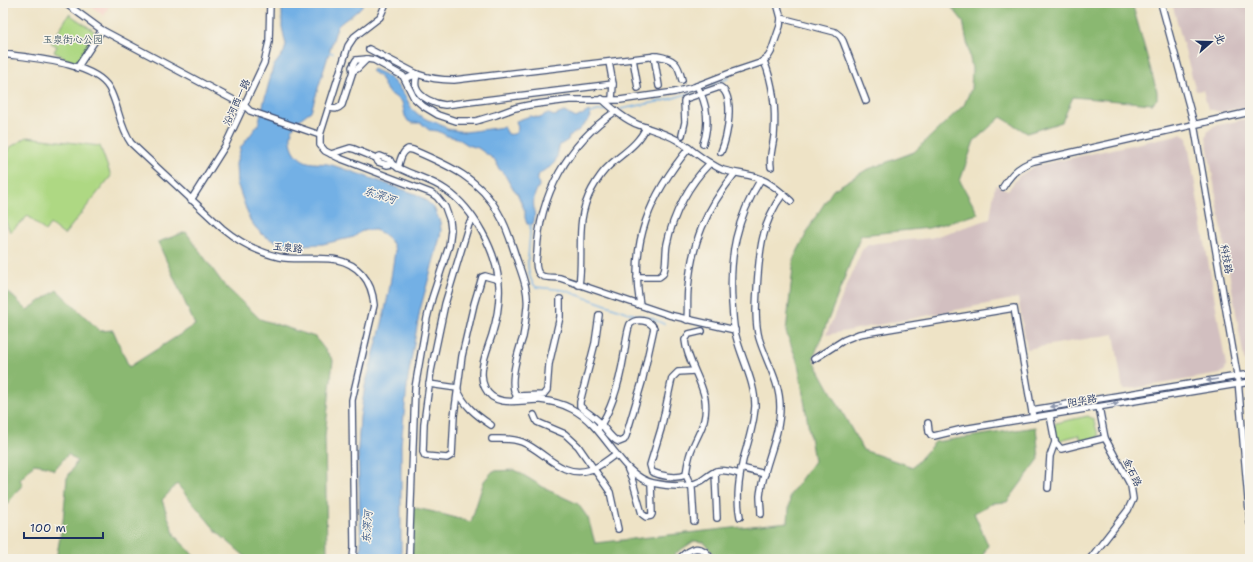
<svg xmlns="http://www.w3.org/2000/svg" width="1253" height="562" font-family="'Shantell Sans','LXGW WenKai TC',sans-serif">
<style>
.built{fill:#f7d1c7}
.industrial{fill:#d2bfc0}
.green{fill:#aed883;stroke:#648470}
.forest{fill:#8ab871;stroke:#527468}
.water{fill:#73b0e5;stroke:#4770a2}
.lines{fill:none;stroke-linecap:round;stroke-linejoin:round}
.stream{stroke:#73b0e5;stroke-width:1.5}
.minor-casing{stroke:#3b4a6e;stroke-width:8}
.minor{stroke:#fff;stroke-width:5.5}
.oneway{fill:#8d97ae}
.labels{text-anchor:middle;stroke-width:3;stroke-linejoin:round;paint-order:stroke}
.park-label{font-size:10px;fill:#405967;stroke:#f7f3e8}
.street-label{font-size:10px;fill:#1b2f5e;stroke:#f7f3e8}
.water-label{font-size:11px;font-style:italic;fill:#355686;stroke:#f7f3e8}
</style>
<rect width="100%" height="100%" fill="#f7f3e8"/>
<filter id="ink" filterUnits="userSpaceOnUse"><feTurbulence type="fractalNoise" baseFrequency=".025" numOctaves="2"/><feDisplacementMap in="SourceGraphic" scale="8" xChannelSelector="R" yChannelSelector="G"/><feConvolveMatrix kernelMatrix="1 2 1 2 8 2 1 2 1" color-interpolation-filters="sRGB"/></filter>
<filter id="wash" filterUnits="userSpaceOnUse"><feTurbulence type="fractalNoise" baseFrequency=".012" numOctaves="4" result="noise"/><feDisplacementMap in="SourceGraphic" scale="16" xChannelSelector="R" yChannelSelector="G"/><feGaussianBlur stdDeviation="0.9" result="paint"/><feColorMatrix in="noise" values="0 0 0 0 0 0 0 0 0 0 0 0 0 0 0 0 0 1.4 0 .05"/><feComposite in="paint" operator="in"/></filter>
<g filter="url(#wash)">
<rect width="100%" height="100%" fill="#eee3c6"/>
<polygon class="built" points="87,3 110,3 104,16"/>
<g class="industrial">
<polygon points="1172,3 1250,3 1250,106 1221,112 1208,109 1203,90 1196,91"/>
<polygon points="1250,118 1250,367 1246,364 1244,359 1206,137 1208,131 1214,126"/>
<polygon points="1181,134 1187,138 1226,365 1225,370 1220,374 1123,390 1114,334 1027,349 1018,298 826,335 862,250 868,245 877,243 931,238 990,219 995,185 1008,190 1019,176 1035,166"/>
</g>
<g class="green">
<polygon points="69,14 94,31 95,35 76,64 54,52 57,46 51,43"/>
<polygon points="27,137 100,146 111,176 64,235 50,224 45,231 28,216 10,232 3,215 3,159 9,148"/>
<polygon points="1088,416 1093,419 1099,437 1082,442 1079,435 1060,440 1056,438 1054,426 1056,423"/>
</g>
<g class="forest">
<polygon points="948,3 1132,3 1157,92 1157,99 1152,104 1073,97 1062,122 1027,133 1001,117 974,141 960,181 978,214 929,228 861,235 813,359 863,450 913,467 935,442 1036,427 1039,459 1007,502 993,503 974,513 988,545 981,559 717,559 704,542 694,541 676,553 672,559 410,559 411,507 434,512 471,522 484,481 493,471 515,470 548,490 578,504 588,518 595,543 788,522 790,495 814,461 798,363 786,332 794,258 813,221 833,190 866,170 914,152 964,105 971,89 972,69 963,21"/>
<polygon points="186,232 224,285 260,319 315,337 333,360 325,436 327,554 326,559 248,559 218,533 177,484 162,500 175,536 197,559 56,559 63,521 67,478 77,461 68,454 54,470 47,466 34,464 20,480 23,484 3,509 3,287 27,310 57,290 100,331 113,330 129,367 195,325 158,242"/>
</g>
<g class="water">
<path d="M282,3H364C357,14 345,18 337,27L311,111C305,115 299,119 295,125C287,136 291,153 303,160C311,165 323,162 332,165C361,174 388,185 416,194L423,198L434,208L440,222L441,230L440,237L420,310L408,377L401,444V559H360L361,547L358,449L360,417L365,386L382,324L389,291L395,251L393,244L388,238L382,233L375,230H367L360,232L354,237L323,244L302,245L281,243L272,240L263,235L256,228L250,220L237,183L236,164L241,147L258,125L273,67L284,52L286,45L282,27Z"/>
<path d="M373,69L386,75L393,81L404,94L412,109L419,115L428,120L441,124L447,129L465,132L504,127L508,134C513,135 517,134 518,128L516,121L530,116L541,118L545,114H549L554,116L564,112L576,118L589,111L591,117L578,131L569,136L568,140L560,145C557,151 558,158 554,163C550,170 539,170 538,177C537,180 539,183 539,186C528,203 538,210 533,224H527L525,218V211L517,193L511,186L505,175L499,169L495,160L478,148L468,145L457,138L447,136L438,131L429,130L421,123H412L408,121L405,116L402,102L387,91L380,77L371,71Z"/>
</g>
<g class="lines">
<g class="stream">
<polyline points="327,52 333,53"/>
<polyline points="704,88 729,78"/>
<polyline points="621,109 667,100 696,91"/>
<polyline points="589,114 597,111 606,110"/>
<path d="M530,223C532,242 521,272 536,287L564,290L629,313L651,318L664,324"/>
</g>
</g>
</g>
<g filter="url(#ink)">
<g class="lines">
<g class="minor-casing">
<g id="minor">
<polyline points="65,3 102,30 245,106 250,111 320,135"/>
<polyline points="386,3 380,17 354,37 348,46 320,135 320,145 325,151 339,158 431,193 437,197 445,207 450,221 451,230 449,246 432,298 427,318 415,388 409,559"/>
<polyline points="1161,3 1194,124 1238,380 1250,523"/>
<polyline points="781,18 835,32 840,36 843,41 866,101"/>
<path d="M369,49L417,74C428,78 441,80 454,80L657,56C675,59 678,63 682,80"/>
<path d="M3,54C31,58 94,62 109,88C119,106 119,126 131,143L222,228C239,242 257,252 279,257C307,263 340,249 362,274C370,283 373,292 374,305L352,400L354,547L353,559"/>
<polyline points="654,56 659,86"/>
<polyline points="367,59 374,60 403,76 414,98 423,106 438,115 456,121 476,121 496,115 515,108 529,105 569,100 620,100 675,92 694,87 733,72 760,63 768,57 771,52 780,26 781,18 777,3"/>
<polyline points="633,59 638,88"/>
<path d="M764,61C774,85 776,110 774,136C773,146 769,157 771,167"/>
<polyline points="609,62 613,84 612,99"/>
<polyline points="77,68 102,30"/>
<path d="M405,79L417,74C416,78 415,83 416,87C419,98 435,104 445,105L613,84"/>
<path d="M697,86C708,105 710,123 703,144"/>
<path d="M602,99C613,109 625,120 639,125C652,130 665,133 677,140C692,149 706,163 723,170C734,173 745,174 756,177C770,182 780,191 791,201"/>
<path d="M329,108C334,109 337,110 342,105L353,71L352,67L356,60L367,59L357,69L353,71"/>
<path d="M616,111C568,143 539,196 537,253C536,259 534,272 542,276C546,278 554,277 560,278L669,315L735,330"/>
<path d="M682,135L685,122L684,101L685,99L720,87C736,96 727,138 721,152"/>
<polyline points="331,154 350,148 354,149 376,158 378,162 387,165 392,164 390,160 380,156 376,158"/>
<path d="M392,164C409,175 429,178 446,190C474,209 497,252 499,285C500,302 497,319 492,335C487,351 477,372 485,388C495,409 523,399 540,400C551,401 563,404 572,409C606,426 619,475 653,483C667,486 688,488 701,481C706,478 711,473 716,471C723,469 733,472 740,474"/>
<path d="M398,168C400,161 401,153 408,149L413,150C448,165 481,179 499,214C507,227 511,242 516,257C521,272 529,290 527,307C526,317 525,327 523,337C519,349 507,386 517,396L514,401"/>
<path d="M1003,187C1010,175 1020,165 1034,161L1250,112"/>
<polyline points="191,200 225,146 264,63 269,42 270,3"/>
<polyline points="473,219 469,224 445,304 431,371 424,423 423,452 425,456 447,458 452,455 454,416 462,356 474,304 482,277 485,276 499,280"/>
<path d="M637,277H659L663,274C667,266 665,254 667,244C673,214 689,184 710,163"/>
<path d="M579,285C584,251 574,221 592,189C597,180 603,171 610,165C622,154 640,143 646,127"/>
<path d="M640,305C629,243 650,195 689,148"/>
<path d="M687,320C688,309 687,299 688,289C692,241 706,210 735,173"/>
<polyline points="814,359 844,340 859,334 1014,308 1033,418"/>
<path d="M429,384L457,388C463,405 476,415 491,425"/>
<polyline points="517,396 543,395 547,390 549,364 560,317 560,299"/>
<polyline points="1032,410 1250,374"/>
<polyline points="534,415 537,422 565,434 578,446 610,492 618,529"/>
<polyline points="1050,415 1055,442 1061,449 1105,438"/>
<polyline points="928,423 929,432 931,435 934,436 963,429 1250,382"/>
<path d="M598,429C612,410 620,379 624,355C626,345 626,334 630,324C636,318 650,320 654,328L642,382L626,436L624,440L619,442C611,439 607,431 602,425C596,417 587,413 580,406V402L595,343L599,315"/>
<path d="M492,439C502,439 512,438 522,442C546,452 561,478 589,470C599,468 608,459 616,454"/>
<polyline points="741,468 765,474"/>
<polyline points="628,470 632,479 642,514 646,517 651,516 652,514 651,483"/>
<polyline points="715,472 717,518"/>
<path d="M686,475C676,479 661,476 652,472L650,465L661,429L672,378L678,372L694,371"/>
<polyline points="1048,488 1050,456 1055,442"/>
<path d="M761,514C761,508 760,502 760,496C763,466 780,438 780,407C780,381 766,362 759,338C755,322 756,305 757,289C759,255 761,222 783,194"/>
<path d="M740,517C736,497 739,479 743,460C748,442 754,425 755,406C755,382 742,360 736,336C733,326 733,314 732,303C729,256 736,219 761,179"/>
<path d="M694,521L692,488L686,475C687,467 688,459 691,451C699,431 708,422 705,399C701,378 687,361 685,340L689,334L702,331"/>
<path d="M679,559C690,547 702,543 711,559"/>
<polyline points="1090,559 1128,510 1133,499 1131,486 1105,438 1099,407"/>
</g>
</g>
<use href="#minor" class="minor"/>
</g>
<defs><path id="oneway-solid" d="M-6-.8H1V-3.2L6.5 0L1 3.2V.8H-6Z"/></defs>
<g class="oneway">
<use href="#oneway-solid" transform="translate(1212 380) rotate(171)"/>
<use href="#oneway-solid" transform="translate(1113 404) rotate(-9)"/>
<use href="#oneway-solid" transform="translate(1056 406) rotate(171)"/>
</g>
</g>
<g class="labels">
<g class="park-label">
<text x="73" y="43">玉泉街心公园</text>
</g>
<g class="street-label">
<text transform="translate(236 102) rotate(-65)" y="4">沿河西一路</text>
<text transform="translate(288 247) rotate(7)" y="4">玉泉路</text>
<text transform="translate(1227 259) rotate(80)" y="4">科技路</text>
<text transform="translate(1082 400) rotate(-10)" y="4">阳华路</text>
<text transform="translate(1133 472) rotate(65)" y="4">金石路</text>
</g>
<g class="water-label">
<text transform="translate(380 195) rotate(18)" y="4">东深河</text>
<text transform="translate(367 527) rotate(-86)" y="4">东深河</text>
</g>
</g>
<rect width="1253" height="562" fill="none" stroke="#f7f3e8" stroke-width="16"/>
<g transform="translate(1211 42) rotate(70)" stroke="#f7f3e8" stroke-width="3" paint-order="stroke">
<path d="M0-3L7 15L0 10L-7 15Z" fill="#1b2f5e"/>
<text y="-6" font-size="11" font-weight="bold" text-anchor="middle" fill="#1b2f5e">北</text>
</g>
<path d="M24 532v6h79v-6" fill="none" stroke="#1b2f5e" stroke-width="2"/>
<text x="30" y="532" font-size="12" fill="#1b2f5e" stroke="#f7f3e8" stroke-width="3" paint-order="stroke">100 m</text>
</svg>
